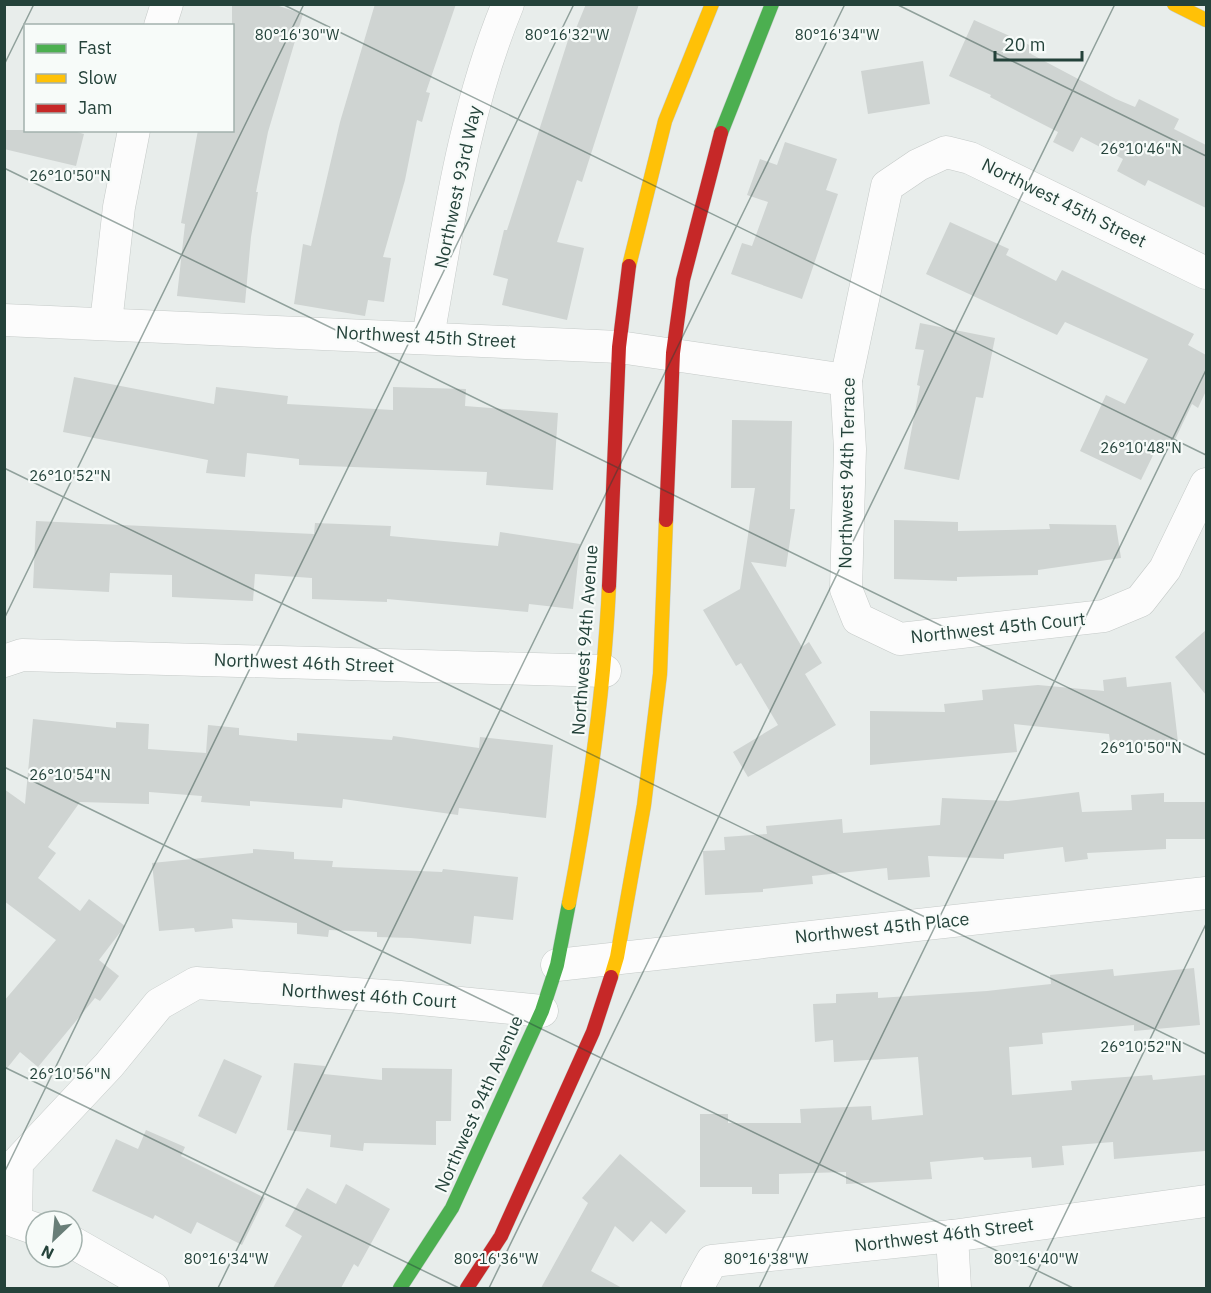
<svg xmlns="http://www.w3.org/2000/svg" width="1211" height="1293" font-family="'IBM Plex Sans',sans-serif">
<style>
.building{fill:#cfd4d2}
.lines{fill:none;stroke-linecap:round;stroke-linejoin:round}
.street-casing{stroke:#c5cac8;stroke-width:33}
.fast-casing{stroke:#c3cbc8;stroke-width:15}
.slow-casing{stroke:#c3cbc8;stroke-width:15}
.jam-casing{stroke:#c3cbc8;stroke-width:15}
.street{stroke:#fcfcfc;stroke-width:32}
.fast{stroke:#4caf50;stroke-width:14}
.slow{stroke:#ffc107;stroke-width:14}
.jam{stroke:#c62828;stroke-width:14}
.ticks{fill:none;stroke:#24423a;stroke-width:1.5;stroke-opacity:0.45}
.labels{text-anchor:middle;stroke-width:4.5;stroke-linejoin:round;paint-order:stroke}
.street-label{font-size:18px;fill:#24423a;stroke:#f7fbf9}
.ticks-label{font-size:15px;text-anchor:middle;fill:#24423a;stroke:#f7fbf9;stroke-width:4.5;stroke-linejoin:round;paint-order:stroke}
</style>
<rect width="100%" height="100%" fill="#e8edeb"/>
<g class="building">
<polygon points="232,4 273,4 303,14 268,132 256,192 258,192 251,237 245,303 177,296 185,224 181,223 198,130 232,130"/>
<polygon points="375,4 456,4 426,92 430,93 422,122 417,120 405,180 383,257 391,258 384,302 368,300 365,316 294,304 303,244 311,246 340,122"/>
<polygon points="586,4 639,4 582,182 577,180 557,242 584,248 567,320 502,305 508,279 493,275 504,230 507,230 569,37 572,38"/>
<polygon points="974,20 1034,47 1031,54 1116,99 1135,107 1139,99 1179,119 1174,129 1206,145 1206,208 1148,180 1145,186 1117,171 1123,159 1081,137 1073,152 1053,142 1058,132 990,97 991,95 949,76"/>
<polygon points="923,61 930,104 868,114 861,71"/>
<polygon points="4,130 70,130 84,134 76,166 4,149"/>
<polygon points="785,142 837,159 826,190 838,194 802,299 731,274 742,243 752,246 768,202 747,195 760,159 777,165"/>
<polygon points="950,222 1009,249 1006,255 1056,281 1062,270 1194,334 1188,345 1206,355 1206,391 1198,408 1192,404 1171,448 1159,443 1141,480 1080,451 1106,395 1125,404 1148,359 1065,322 1057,335 926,274"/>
<polygon points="920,323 995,338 983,398 976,397 959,480 904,469 920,386 917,385 924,350 915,349"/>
<polygon points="74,377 214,404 216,387 288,396 287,404 393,410 393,387 466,389 465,406 558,413 553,490 486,485 487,472 299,465 299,459 247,453 245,477 206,473 208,460 63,432"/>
<polygon points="732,420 792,421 790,509 795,509 786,567 751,562 802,647 809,642 822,663 805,674 836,725 748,777 733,752 778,725 741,663 736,666 703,610 740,589 755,488 731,488"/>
<polygon points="894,520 958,522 958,531 1050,529 1049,524 1116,525 1121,558 1038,570 1038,575 957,577 957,581 894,579"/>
<polygon points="36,521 314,534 315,523 391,526 390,536 498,546 500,532 580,544 573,609 529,604 528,612 387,599 387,602 312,599 312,578 255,574 253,601 172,597 172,575 110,573 109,592 33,588"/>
<polygon points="1206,630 1206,695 1175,657"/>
<polygon points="1126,677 1127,687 1171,682 1178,742 1111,749 1109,734 1014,724 1017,752 870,765 870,711 945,712 944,704 983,700 982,690 1038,685 1104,691 1103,680"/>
<polygon points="33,719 116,728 116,722 149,724 148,749 206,753 208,725 239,728 239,735 297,741 297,733 392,740 393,736 479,748 480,737 553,745 546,818 459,808 458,815 343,799 342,808 250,801 250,806 201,802 202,796 149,792 149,804 80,802 48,847 56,853 38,878 80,911 89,899 125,926 99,960 119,976 100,1001 95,998 38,1067 20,1052 4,1072 4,1001 56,940 4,901 4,789 25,804"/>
<polygon points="1079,792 1082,812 1132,810 1131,795 1164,793 1164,802 1206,802 1206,839 1166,839 1166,849 1087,853 1088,859 1065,862 1063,847 1004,854 1004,859 928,856 930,877 888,880 887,868 812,876 813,884 763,889 763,892 705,895 703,851 725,850 724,837 767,834 766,826 842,819 843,833 940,825 942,798 1008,801"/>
<polygon points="253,849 294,852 294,859 333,861 332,867 442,872 443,869 518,877 513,920 474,916 471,944 411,938 377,937 377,932 329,930 328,937 297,934 297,923 232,919 233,928 195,932 194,928 159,931 152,863 253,853"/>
<polygon points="1194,968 1200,1025 1134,1031 1134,1025 1042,1033 1043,1044 1009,1047 1012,1095 1072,1090 1071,1081 1152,1075 1153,1080 1206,1075 1205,1151 1114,1159 1113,1142 1062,1146 1064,1165 1032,1168 1031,1157 984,1160 983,1157 930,1162 932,1179 846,1184 846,1172 779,1174 779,1194 752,1194 752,1187 700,1187 700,1114 728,1114 728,1123 801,1123 800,1109 871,1106 872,1120 923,1115 918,1057 834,1062 833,1040 815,1042 813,1004 836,1003 836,994 878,992 878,998 987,991 1051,984 1050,975 1113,969 1114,976"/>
<polygon points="224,1059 262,1076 236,1134 198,1116"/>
<polygon points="294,1063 325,1066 324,1074 382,1080 382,1068 452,1069 451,1121 436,1121 436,1145 364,1143 363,1151 330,1147 331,1135 287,1130"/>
<polygon points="146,1130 185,1147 181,1156 265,1198 242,1245 197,1222 191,1234 155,1215 153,1219 92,1191 116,1139 138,1149"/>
<polygon points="620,1154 686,1211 666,1234 651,1221 633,1242 615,1226 591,1271 622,1288 541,1288 588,1203 582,1198"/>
<polygon points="346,1184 390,1209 358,1267 354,1264 341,1288 273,1288 302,1236 285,1226 307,1188 336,1204"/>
</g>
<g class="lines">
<g class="street-casing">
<g id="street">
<polyline points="160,26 167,4"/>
<polyline points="1206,273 970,158 946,152 918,165 887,186 846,380 850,449 846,589 858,619 900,639 1104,616 1140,601 1165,569 1206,484"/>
<polyline points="4,320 619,347 846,380"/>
<polyline points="106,323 119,207 134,130"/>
<path d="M428,337C448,226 464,110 508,4"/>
<polyline points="4,661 22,655 605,671"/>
<polyline points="557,965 1206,893"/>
<polyline points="36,1229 16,1222 17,1163 109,1065 159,1004 196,983 400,997 542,1011"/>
<polyline points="952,1236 955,1288"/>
<polyline points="72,1242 153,1288"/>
<polyline points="697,1288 712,1261 952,1236 1206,1201"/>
</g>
</g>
<g class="fast-casing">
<g id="fast">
<polyline points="721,133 772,4"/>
<polyline points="400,1288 452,1208 542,1011 557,965 569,903"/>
</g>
</g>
<g class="slow-casing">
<g id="slow">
<polyline points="1174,4 1206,20"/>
<polyline points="629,266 665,121 712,4"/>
<path d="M569,903C589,798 604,694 609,586"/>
<polyline points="611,977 617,957 644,805 660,674 666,520"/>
</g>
</g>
<g class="jam-casing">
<g id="jam">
<polyline points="666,520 673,353 683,280 721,133"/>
<polyline points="609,586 619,347 629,266"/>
<polyline points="467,1288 501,1236 593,1032 611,977"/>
</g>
</g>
<use href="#street" class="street"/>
<use href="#fast" class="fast"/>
<use href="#slow" class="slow"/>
<use href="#jam" class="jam"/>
</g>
<path class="ticks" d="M282,4L1206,455M896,4L1206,156M4,65L34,4M4,168L1206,755M4,468L1206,1054M4,619L304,4M4,767L1073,1288M4,1067L459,1288M4,1173L574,4M218,1288L845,4M489,1288L1115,4M759,1288L1206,370M1029,1288L1206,924"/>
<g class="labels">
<g class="street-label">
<text transform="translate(458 187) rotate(-78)" y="6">Northwest 93rd Way</text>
<text transform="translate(1064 203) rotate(26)" y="6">Northwest 45th Street</text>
<text transform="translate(426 337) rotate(3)" y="6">Northwest 45th Street</text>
<text transform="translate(847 473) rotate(-89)" y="6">Northwest 94th Terrace</text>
<text transform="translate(998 628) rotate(-6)" y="6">Northwest 45th Court</text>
<text transform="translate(585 640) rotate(-86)" y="6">Northwest 94th Avenue</text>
<text transform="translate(304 663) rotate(2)" y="6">Northwest 46th Street</text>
<text transform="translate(882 928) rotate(-6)" y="6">Northwest 45th Place</text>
<text transform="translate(369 996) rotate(4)" y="6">Northwest 46th Court</text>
<text transform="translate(479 1104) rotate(-66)" y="6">Northwest 94th Avenue</text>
<text transform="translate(944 1235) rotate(-7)" y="6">Northwest 46th Street</text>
</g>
</g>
<g class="ticks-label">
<text x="297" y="40">80°16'30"W</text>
<text x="567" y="40">80°16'32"W</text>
<text x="837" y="40">80°16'34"W</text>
<text x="1141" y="154">26°10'46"N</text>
<text x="70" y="181">26°10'50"N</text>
<text x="1141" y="453">26°10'48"N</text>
<text x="70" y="481">26°10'52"N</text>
<text x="1141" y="753">26°10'50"N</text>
<text x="70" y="780">26°10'54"N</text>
<text x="1141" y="1052">26°10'52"N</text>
<text x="70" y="1079">26°10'56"N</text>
<text x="226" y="1264">80°16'34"W</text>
<text x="496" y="1264">80°16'36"W</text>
<text x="766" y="1264">80°16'38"W</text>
<text x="1036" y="1264">80°16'40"W</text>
</g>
<rect width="1211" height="1293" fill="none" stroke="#24423a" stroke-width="12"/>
<rect x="24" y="24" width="210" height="108" fill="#f7fbf9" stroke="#a3b1ad" stroke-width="1.5"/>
<rect x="36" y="44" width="30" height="9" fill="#4caf50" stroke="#a3b1ad" stroke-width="1.5"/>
<text x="78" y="54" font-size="18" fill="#24423a">Fast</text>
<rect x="36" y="74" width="30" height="9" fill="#ffc107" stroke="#a3b1ad" stroke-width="1.5"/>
<text x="78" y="84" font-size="18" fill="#24423a">Slow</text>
<rect x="36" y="104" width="30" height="9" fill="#c62828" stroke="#a3b1ad" stroke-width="1.5"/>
<text x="78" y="114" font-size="18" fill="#24423a">Jam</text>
<g transform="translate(54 1239) rotate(206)"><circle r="28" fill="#f7fbf9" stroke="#a3b1ad" stroke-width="1.5"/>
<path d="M0-4.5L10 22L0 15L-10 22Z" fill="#697e78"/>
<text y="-9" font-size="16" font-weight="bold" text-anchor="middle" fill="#24423a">N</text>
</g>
<path d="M995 51v9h87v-9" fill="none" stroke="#24423a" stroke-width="3"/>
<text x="1004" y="51" font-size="18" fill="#24423a" stroke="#f7fbf9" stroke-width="4.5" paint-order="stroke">20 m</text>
</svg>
